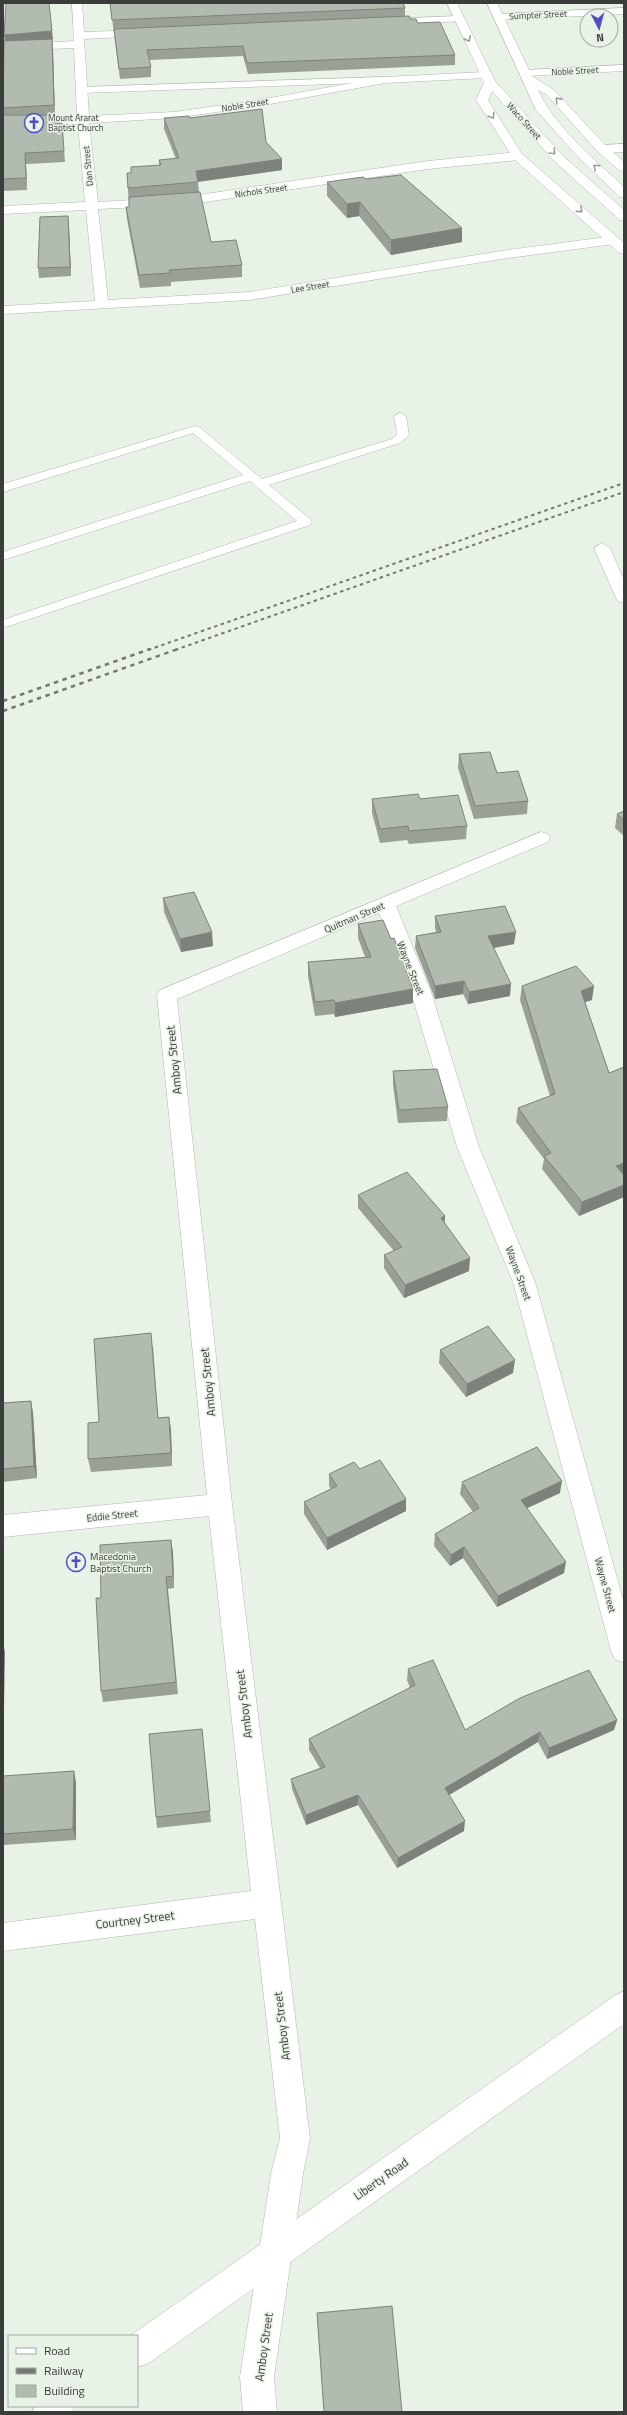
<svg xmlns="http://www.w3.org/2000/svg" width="627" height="2415" font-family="'Titillium Web',sans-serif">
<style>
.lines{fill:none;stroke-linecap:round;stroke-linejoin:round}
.service-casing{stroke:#b0b9ae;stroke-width:1}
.minor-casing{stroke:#b0b9ae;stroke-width:1}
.secondary-casing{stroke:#b0b9ae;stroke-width:1}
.service{fill:#fff;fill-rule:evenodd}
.minor{fill:#fff;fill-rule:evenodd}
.secondary{fill:#fff;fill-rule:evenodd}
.rail-far1{stroke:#757a73;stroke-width:2;stroke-dasharray:3.5 3.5;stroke-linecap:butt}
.rail{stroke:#757a73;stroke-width:2.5;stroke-dasharray:4.5 4.5;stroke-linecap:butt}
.wall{fill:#99a197}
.shaded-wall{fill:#7d837b}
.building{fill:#b2bbb0;stroke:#7d837b}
.oneway{stroke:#9c9e9c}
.labels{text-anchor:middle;stroke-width:3;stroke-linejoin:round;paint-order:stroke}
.far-street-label{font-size:9px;fill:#3a3d39;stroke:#e8f2e6}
.far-poi-label{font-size:9px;fill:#3a3d39;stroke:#e8f2e6;text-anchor:start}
.street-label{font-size:10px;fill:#3a3d39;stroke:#e8f2e6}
.poi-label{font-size:10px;fill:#3a3d39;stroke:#e8f2e6;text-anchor:start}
.near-street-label{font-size:12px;fill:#3a3d39;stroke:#e8f2e6}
</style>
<rect width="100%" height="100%" fill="#e8f2e6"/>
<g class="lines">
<g class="service-casing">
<g id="service">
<polygon points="385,77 389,80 388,82 82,93 78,90 82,87"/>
<polygon points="400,413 406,416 409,435 400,443 269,485 310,519 312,522 310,525 3,628 3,620 297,521 250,481 3,560 3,552 243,475 193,433 3,492 3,484 195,426 199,427 262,479 392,439 397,434 394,416"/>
</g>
</g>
<g class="minor-casing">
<g id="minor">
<polygon points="72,3 82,3 84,32 144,30 149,33 144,36 84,39 89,116 174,112 259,100 385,77 485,72 491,75 485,78 385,83 259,106 174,118 89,123 98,202 185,197 428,161 518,152 524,156 518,160 428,169 185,205 98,209 108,300 250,292 501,251 614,236 620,240 614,244 501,259 250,300 3,314 3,306 95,301 86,210 3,214 3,206 85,202 78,124 3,127 3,121 77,117 74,48 3,51 3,45 74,41"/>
<polygon points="624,8 624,14 499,20 494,17 499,14"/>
<polygon points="458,16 463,19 462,21 388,25 383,22 388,19"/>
<polygon points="624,65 624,71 525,76 519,73 525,70"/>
<polygon points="624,144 624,152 602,153 596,149 602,145"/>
<polygon points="602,543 610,548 624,580 624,603 618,601 616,598 594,548"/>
<polygon points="541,832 548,834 550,838 548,842 396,906 431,992 479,1147 535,1282 624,1603 624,1663 615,1659 611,1651 513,1282 457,1147 411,992 379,913 177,999 232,1504 310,2138 303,2174 274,2377 277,2412 243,2412 240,2377 271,2174 280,2138 255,1919 3,1951 3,1923 251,1891 209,1516 3,1537 3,1515 207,1495 157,995 160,990"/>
</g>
</g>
<g class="secondary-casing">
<g id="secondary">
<polygon points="447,3 457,3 495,81 563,156 624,210 624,221 620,220 555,162 492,91 488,100 522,154 624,243 624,254 619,253 514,159 476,100 484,82"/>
<path d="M487,3H497L532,76L554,90L606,146L624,162V172L620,171L598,152L546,94L538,90C556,128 593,158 624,187V198L620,197L580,159L536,110Z"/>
<polygon points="624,1991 624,2024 149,2363 137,2367 137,2336 130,2336 614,1996"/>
<polygon points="35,2406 75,2406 72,2412 32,2412"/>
</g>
</g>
<use href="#service" class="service"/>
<use href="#minor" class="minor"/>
<use href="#secondary" class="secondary"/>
<g class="rail-far1">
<polyline points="148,650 624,483"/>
<polyline points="175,650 624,492"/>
</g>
<g class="rail">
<polyline points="3,701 150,649"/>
<polyline points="3,711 178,649"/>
</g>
</g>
<g class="wall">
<polygon points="110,3 403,3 405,8 405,16 418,23 455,55 455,65 248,74 243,56 149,60 151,67 151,77 120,79"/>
<polygon points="52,39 53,50 55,123 62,123 65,162 26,164 27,190 3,191 3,50 4,41 53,39"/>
<polygon points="164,118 190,118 266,142 282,170 198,182 199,192 211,242 242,265 242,277 171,282 171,286 140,288 127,219 126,207 129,207 127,173 131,173 159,165 159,160 176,159 164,129"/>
<polygon points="366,179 462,242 391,255 359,216 347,218 327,196 327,182"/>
<polygon points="69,226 71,276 39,278 38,268"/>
<polygon points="459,754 497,773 528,801 527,814 474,819 458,768"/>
<polygon points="372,799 420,799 467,826 466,839 409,844 407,840 380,843 372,813"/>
<polygon points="624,811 624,836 615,828 617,814"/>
<polygon points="163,898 213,946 181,952 164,912"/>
<polygon points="435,916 514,944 494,948 510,996 468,1004 463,994 435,999 415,948 416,936 436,932 435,928"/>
<polygon points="358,924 413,1003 335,1017 334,1014 315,1016 308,976 308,962 365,957 358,938"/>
<polygon points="522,986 592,1000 585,1002 609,1073 624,1067 624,1197 579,1216 542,1169 544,1159 516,1122 518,1108 550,1096 520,1000"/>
<polygon points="393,1071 448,1107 447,1121 398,1123 393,1085"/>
<polygon points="358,1195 445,1216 444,1222 469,1271 404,1298 384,1268 384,1255 394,1251 358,1208"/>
<polygon points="153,1346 158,1418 169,1417 171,1430 172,1466 91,1472 88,1459 99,1422"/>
<polygon points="440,1350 513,1373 466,1397 439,1363"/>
<polygon points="31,1401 33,1413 37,1478 3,1482 3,1403"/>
<polygon points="360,1469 406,1511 327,1550 304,1514 304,1502 331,1489 329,1486 329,1474"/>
<polygon points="462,1482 560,1493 526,1508 564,1573 497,1607 463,1558 450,1566 434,1546 435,1534 473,1512 460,1494"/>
<polygon points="173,1552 174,1588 168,1589 178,1694 103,1702 101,1691 101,1598"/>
<polygon points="408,1669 465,1730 617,1720 614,1730 547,1759 538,1742 449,1795 464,1831 397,1868 358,1805 306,1825 292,1789 291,1779 320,1768 309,1750 309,1739 410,1688 407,1680"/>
<polygon points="202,1729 211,1822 157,1828 156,1817"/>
<polygon points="3,1776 76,1782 76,1840 3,1845"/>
<polygon points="317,2313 402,2412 324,2412"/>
</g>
<g class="shaded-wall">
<polygon points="52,31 53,39 52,39 53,50 55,117 54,105 5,43 4,35"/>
<polygon points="25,153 26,164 27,190 26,178"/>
<polygon points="282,159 282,170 196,182 196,171"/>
<polygon points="360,202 359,216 347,218 347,204"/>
<polygon points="68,216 69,226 71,276 70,267"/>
<polygon points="462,228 462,242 391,255 391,240"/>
<polygon points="212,932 213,946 181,952 180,939"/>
<polygon points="516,932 514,944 487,949 488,936"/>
<polygon points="464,981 463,994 435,999 435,986"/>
<polygon points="511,984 510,996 468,1004 469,992"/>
<polygon points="594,986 592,1000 579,1004 581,991"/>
<polygon points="413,989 413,1003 335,1017 335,1003"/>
<polygon points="624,1163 624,1176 616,1166"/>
<polygon points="624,1185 624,1197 579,1216 582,1202"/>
<polygon points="445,1216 444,1229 441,1218"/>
<polygon points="470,1258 469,1271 404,1298 405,1285"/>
<polygon points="515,1360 513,1373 466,1397 467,1384"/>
<polygon points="31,1401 33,1413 37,1478 34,1466"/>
<polygon points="169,1417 171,1430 172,1466 171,1453"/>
<polygon points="562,1481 560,1493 519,1512 521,1500"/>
<polygon points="406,1499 406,1511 327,1550 327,1538"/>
<polygon points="171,1540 173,1552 174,1588 173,1576"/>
<polygon points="464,1547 463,1558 450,1566 451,1555"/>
<polygon points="566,1562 564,1573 497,1607 498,1596"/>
<polygon points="3,1643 5,1652 4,1707 3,1705"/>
<polygon points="617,1720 614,1730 547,1759 549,1748"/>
<polygon points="540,1732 538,1742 444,1798 445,1788"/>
<polygon points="74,1771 76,1782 76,1840 73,1829"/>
<polygon points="358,1795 358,1805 306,1825 306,1815"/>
<polygon points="465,1821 464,1831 397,1868 398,1858"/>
</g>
<g class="building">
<polygon points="6,3 49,3 52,31 4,35"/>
<polygon points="110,3 403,3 405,8 112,20"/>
<polygon points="409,16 410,19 416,19 418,23 440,22 455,55 247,63 243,46 147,50 151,67 119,69 114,29"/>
<polygon points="52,39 54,105 3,108 4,41"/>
<polygon points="262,109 266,142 282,159 196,171 198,182 128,188 127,173 131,173 131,167 161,165 159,160 179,158 164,118 189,116 190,118"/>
<polygon points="3,115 54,115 54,123 62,123 64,151 25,153 26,178 3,179"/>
<polygon points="401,175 462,228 391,240 360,202 347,204 327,182 363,177 366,179"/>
<polygon points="200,192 211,242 236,240 242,265 169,270 170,273 139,275 126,207 129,207 129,197"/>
<polygon points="68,216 70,267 38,268 40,217"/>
<polygon points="490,752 497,773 518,771 528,801 475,806 459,754"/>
<polygon points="418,794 420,799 458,795 467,826 409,831 408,826 380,829 372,799"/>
<polygon points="624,811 624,820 617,814"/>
<polygon points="194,892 212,932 180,939 163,898"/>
<polygon points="505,906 516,932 488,936 511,984 469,992 464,981 435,986 416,936 441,932 435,916"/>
<polygon points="383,920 391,939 394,938 413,989 335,1003 334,1000 315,1002 308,962 371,957 358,924"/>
<polygon points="576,966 594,986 581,991 609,1073 624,1067 624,1163 616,1166 624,1175 624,1185 582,1202 544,1156 551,1153 518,1108 555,1094 522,986"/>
<polygon points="437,1069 448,1107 399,1110 393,1071"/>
<polygon points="407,1172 445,1216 441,1218 470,1258 405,1285 384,1255 402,1247 358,1195"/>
<polygon points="488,1326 515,1360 467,1384 440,1350"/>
<polygon points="151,1333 158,1418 169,1417 171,1453 88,1459 88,1423 99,1422 94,1339"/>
<polygon points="31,1401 34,1466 3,1469 3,1403"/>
<polygon points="537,1447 562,1481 521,1500 566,1562 498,1596 464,1547 451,1555 435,1534 479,1508 462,1482"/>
<polygon points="380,1460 406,1499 327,1538 304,1502 337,1486 329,1474 354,1462 360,1469"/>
<polygon points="171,1540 173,1576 166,1577 176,1682 101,1691 96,1598 101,1598 100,1545"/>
<polygon points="433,1660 465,1730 520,1698 589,1670 617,1720 549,1748 540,1732 445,1788 465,1821 398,1858 358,1795 306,1815 291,1779 325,1767 309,1739 415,1685 408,1669"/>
<polygon points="202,1729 210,1811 156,1817 149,1734"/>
<polygon points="74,1771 73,1829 3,1834 3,1776"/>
<polygon points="392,2306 402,2412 324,2412 317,2313"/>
</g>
<defs><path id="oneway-chevron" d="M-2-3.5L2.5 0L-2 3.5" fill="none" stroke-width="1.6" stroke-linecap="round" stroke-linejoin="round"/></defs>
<g class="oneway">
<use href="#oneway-chevron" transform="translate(468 39) rotate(65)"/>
<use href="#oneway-chevron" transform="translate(558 100) rotate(-132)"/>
<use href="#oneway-chevron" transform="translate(492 116) rotate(57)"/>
<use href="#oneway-chevron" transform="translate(553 152) rotate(47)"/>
<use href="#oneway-chevron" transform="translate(596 167) rotate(-137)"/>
<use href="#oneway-chevron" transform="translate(580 210) rotate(41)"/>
</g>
<defs>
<g id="church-ring" transform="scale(1)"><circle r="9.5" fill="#e8f2e6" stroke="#564bc2" stroke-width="1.5"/><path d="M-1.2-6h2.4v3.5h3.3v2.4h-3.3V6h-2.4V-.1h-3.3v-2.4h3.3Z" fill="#564bc2"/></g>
</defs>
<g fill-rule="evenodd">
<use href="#church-ring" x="34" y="123"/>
<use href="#church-ring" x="76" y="1562"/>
</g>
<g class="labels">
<g class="far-street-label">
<text transform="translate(538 15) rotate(-3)" y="3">Sumpter Street</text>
<text transform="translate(575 71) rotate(-3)" y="3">Noble Street</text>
<text transform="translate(245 105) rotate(-9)" y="3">Noble Street</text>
<text transform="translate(524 121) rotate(48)" y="3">Waco Street</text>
<text transform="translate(88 166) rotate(-96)" y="3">Dan Street</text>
<text transform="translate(261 191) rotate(-8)" y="3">Nichols Street</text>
<text transform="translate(310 287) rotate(-9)" y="3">Lee Street</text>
</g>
<g class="far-poi-label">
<text x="48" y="121">Mount Ararat<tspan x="48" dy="10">Baptist Church</tspan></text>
</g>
<g class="street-label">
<text transform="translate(354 917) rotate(-23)" y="4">Quitman Street</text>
<text transform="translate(411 968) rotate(68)" y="4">Wayne Street</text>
<text transform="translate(519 1273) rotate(70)" y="4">Wayne Street</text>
<text transform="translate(112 1515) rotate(-6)" y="4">Eddie Street</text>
<text transform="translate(606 1585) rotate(75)" y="4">Wayne Street</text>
</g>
<g class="poi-label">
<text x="90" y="1560">Macedonia<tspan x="90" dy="12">Baptist Church</tspan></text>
</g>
<g class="near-street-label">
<text transform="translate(174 1060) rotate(-96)" y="4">Amboy Street</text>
<text transform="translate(208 1382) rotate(-96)" y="4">Amboy Street</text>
<text transform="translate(244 1704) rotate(-97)" y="4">Amboy Street</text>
<text transform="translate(135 1920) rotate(-7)" y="4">Courtney Street</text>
<text transform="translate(282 2026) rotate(-97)" y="4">Amboy Street</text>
<text transform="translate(381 2179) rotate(-35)" y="4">Liberty Road</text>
<text transform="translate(264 2347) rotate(-82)" y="4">Amboy Street</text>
</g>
</g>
<rect width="627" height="2415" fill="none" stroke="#3a3d39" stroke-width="8"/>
<rect x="8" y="2335" width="130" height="72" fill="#e8f2e6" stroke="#a2aaa1"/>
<rect x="16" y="2348" width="20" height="6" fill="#ffffff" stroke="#a2aaa1"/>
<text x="44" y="2355" font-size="12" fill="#3a3d39">Road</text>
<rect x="16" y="2368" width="20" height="6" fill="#757a73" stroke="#a2aaa1"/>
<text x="44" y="2375" font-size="12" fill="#3a3d39">Railway</text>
<rect x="16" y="2385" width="20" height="12" fill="#b2bbb0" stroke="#a2aaa1"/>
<text x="44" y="2395" font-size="12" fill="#3a3d39">Building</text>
<g transform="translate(599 28) rotate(174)"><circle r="19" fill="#e8f2e6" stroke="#a2aaa1"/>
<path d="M0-3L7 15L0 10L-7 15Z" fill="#564bc2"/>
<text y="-6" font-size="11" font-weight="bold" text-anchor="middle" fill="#3a3d39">N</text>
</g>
</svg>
